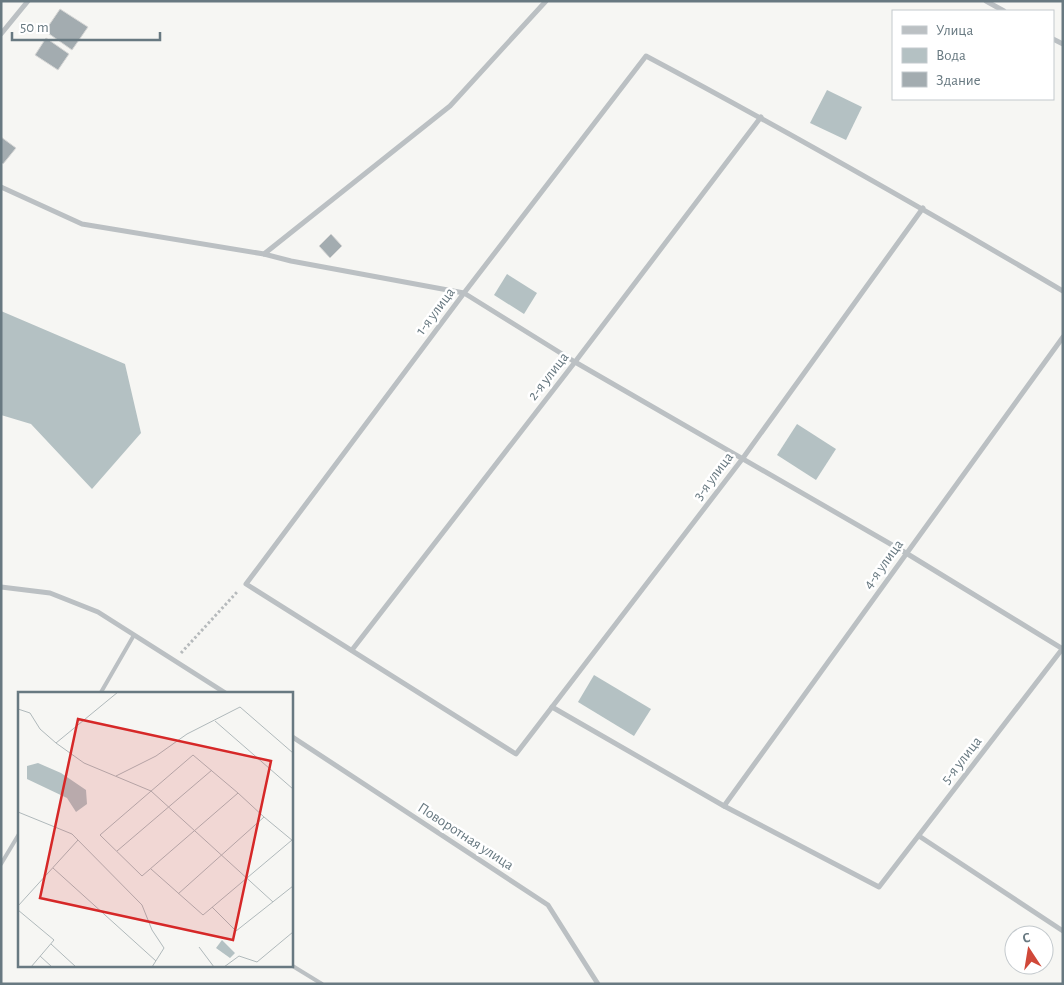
<svg xmlns="http://www.w3.org/2000/svg" width="1064" height="985" font-family="'Alegreya Sans',sans-serif">
<style>
.water{fill:#b4c1c3}
.building{fill:#a3acb0;stroke:#d7d7d6}
.lines{fill:none;stroke-linecap:round;stroke-linejoin:round}
.path{stroke:#b6babc;stroke-width:3;stroke-dasharray:2.5 2.5;stroke-linecap:butt}
.lane{stroke:#bbc0c3;stroke-width:4}
.street{stroke:#bbc0c3;stroke-width:5}
.labels{text-anchor:middle;stroke-width:5;stroke-linejoin:round;paint-order:stroke}
.street-label{font-size:15px;fill:#687981;stroke:#fff}
.inset-road{fill:none;stroke:#b0b9bb;stroke-width:1}
.view{fill:#d62828;fill-opacity:0.15;stroke:#d62828;stroke-width:2.5}
.inset-edge{fill:none;stroke:#687981;stroke-width:2.5}
</style>
<rect width="100%" height="100%" fill="#f6f6f3"/>
<g class="water">
<polygon points="827,90 862,107 846,140 810,123"/>
<polygon points="507,274 537,293 524,314 494,295"/>
<polygon points="1,311 125,364 141,433 92,489 31,424 1,415"/>
<polygon points="797,424 836,449 816,480 777,455"/>
<polygon points="594,675 651,709 634,736 578,702"/>
</g>
<g class="building">
<polygon points="60,9 88,27 72,50 45,31"/>
<polygon points="46,38 69,54 58,70 35,55"/>
<polygon points="1,137 16,148 3,164 1,162"/>
<polygon points="331,234 342,246 330,258 319,246"/>
</g>
<g class="lines">
<polyline class="path" points="181,653 238,591"/>
<g class="lane">
<polyline points="100,694 134,635"/>
<polyline points="1,864 19,834"/>
<polyline points="291,965 322,984"/>
</g>
<g class="street">
<polyline points="986,1 1004,11"/>
<polyline points="1,34 28,1"/>
<polyline points="1053,39 1063,44"/>
<polyline points="1,187 82,224 264,254 291,261 464,293 575,362 906,553 1063,649"/>
<path d="M923,208L743,458L516,754L246,584L464,293L646,56C787,131 925,210 1063,291"/>
<polyline points="264,254 450,106 546,1"/>
<polyline points="1,587 50,593 98,612 227,694"/>
<polyline points="352,650 575,362 761,117"/>
<polyline points="552,707 724,806 879,887 1063,648"/>
<polyline points="291,736 548,905 598,984"/>
<polyline points="724,806 1063,337"/>
<polyline points="919,836 1063,931"/>
</g>
</g>
<g class="labels">
<g class="street-label">
<text transform="translate(435 311) rotate(-53)" y="5">1-я улица</text>
<text transform="translate(548 376) rotate(-52)" y="5">2-я улица</text>
<text transform="translate(713 476) rotate(-53)" y="5">3-я улица</text>
<text transform="translate(883 564) rotate(-54)" y="5">4-я улица</text>
<text transform="translate(961 760) rotate(-52)" y="5">5-я улица</text>
<text transform="translate(466 836) rotate(33)" y="5">Поворотная улица</text>
</g>
</g>
<g transform="translate(18 692)">
<rect width="275" height="275" fill="#f6f6f3"/>
<path d="M20,71L43,81L68,98L69,112L58,120L49,106L9,87V74ZM204,248L217,261L212,266L198,256Z" fill="#b4c1c3"/>
<path class="inset-road" d="M0,17L12,21L22,37L38,51L100,0M197,29L275,97M38,51L66,71L133,99L255,210M98,84L138,64L169,42L222,15L275,61M220,101L124,184L82,143L175,63L220,101L246,125L275,149M0,120L54,142L124,213L134,238L146,256L134,275M99,159L194,78M35,176L138,269M133,177L185,223L274,148M160,202L246,125M0,214L60,148M194,215L218,239L275,194M0,218L36,248L13,275M33,252L58,275M181,255L196,275M22,264L34,275M206,275L221,264L239,270L275,240"/>
<path class="view" d="M60,27L253,69L215,248L22,206Z"/>
<rect width="275" height="275" class="inset-edge"/>
</g>
<rect width="1064" height="985" fill="none" stroke="#687981" stroke-width="5"/>
<rect x="892" y="10" width="162" height="90" fill="#ffffff" stroke="#c3c9cd"/>
<rect x="902" y="26" width="25" height="8" fill="#bbc0c3" stroke="#c3c9cd"/>
<text x="936" y="35" font-size="15" fill="#687981">Улица</text>
<rect x="902" y="48" width="25" height="15" fill="#b4c1c3" stroke="#c3c9cd"/>
<text x="936" y="60" font-size="15" fill="#687981">Вода</text>
<rect x="902" y="72" width="25" height="15" fill="#a3acb0" stroke="#c3c9cd"/>
<text x="936" y="85" font-size="15" fill="#687981">Здание</text>
<g transform="translate(1029 950) rotate(348)"><circle r="24" fill="#ffffff" stroke="#c3c9cd"/>
<path d="M0-4L9 19L0 12L-9 19Z" fill="#d04839"/>
<text y="-8" font-size="14" font-weight="bold" text-anchor="middle" fill="#687981">С</text>
</g>
<path d="M12 32v8h148v-8" fill="none" stroke="#687981" stroke-width="2.5"/>
<text x="20" y="32" font-size="15" fill="#687981" stroke="#ffffff" stroke-width="4" paint-order="stroke">50 m</text>
</svg>
